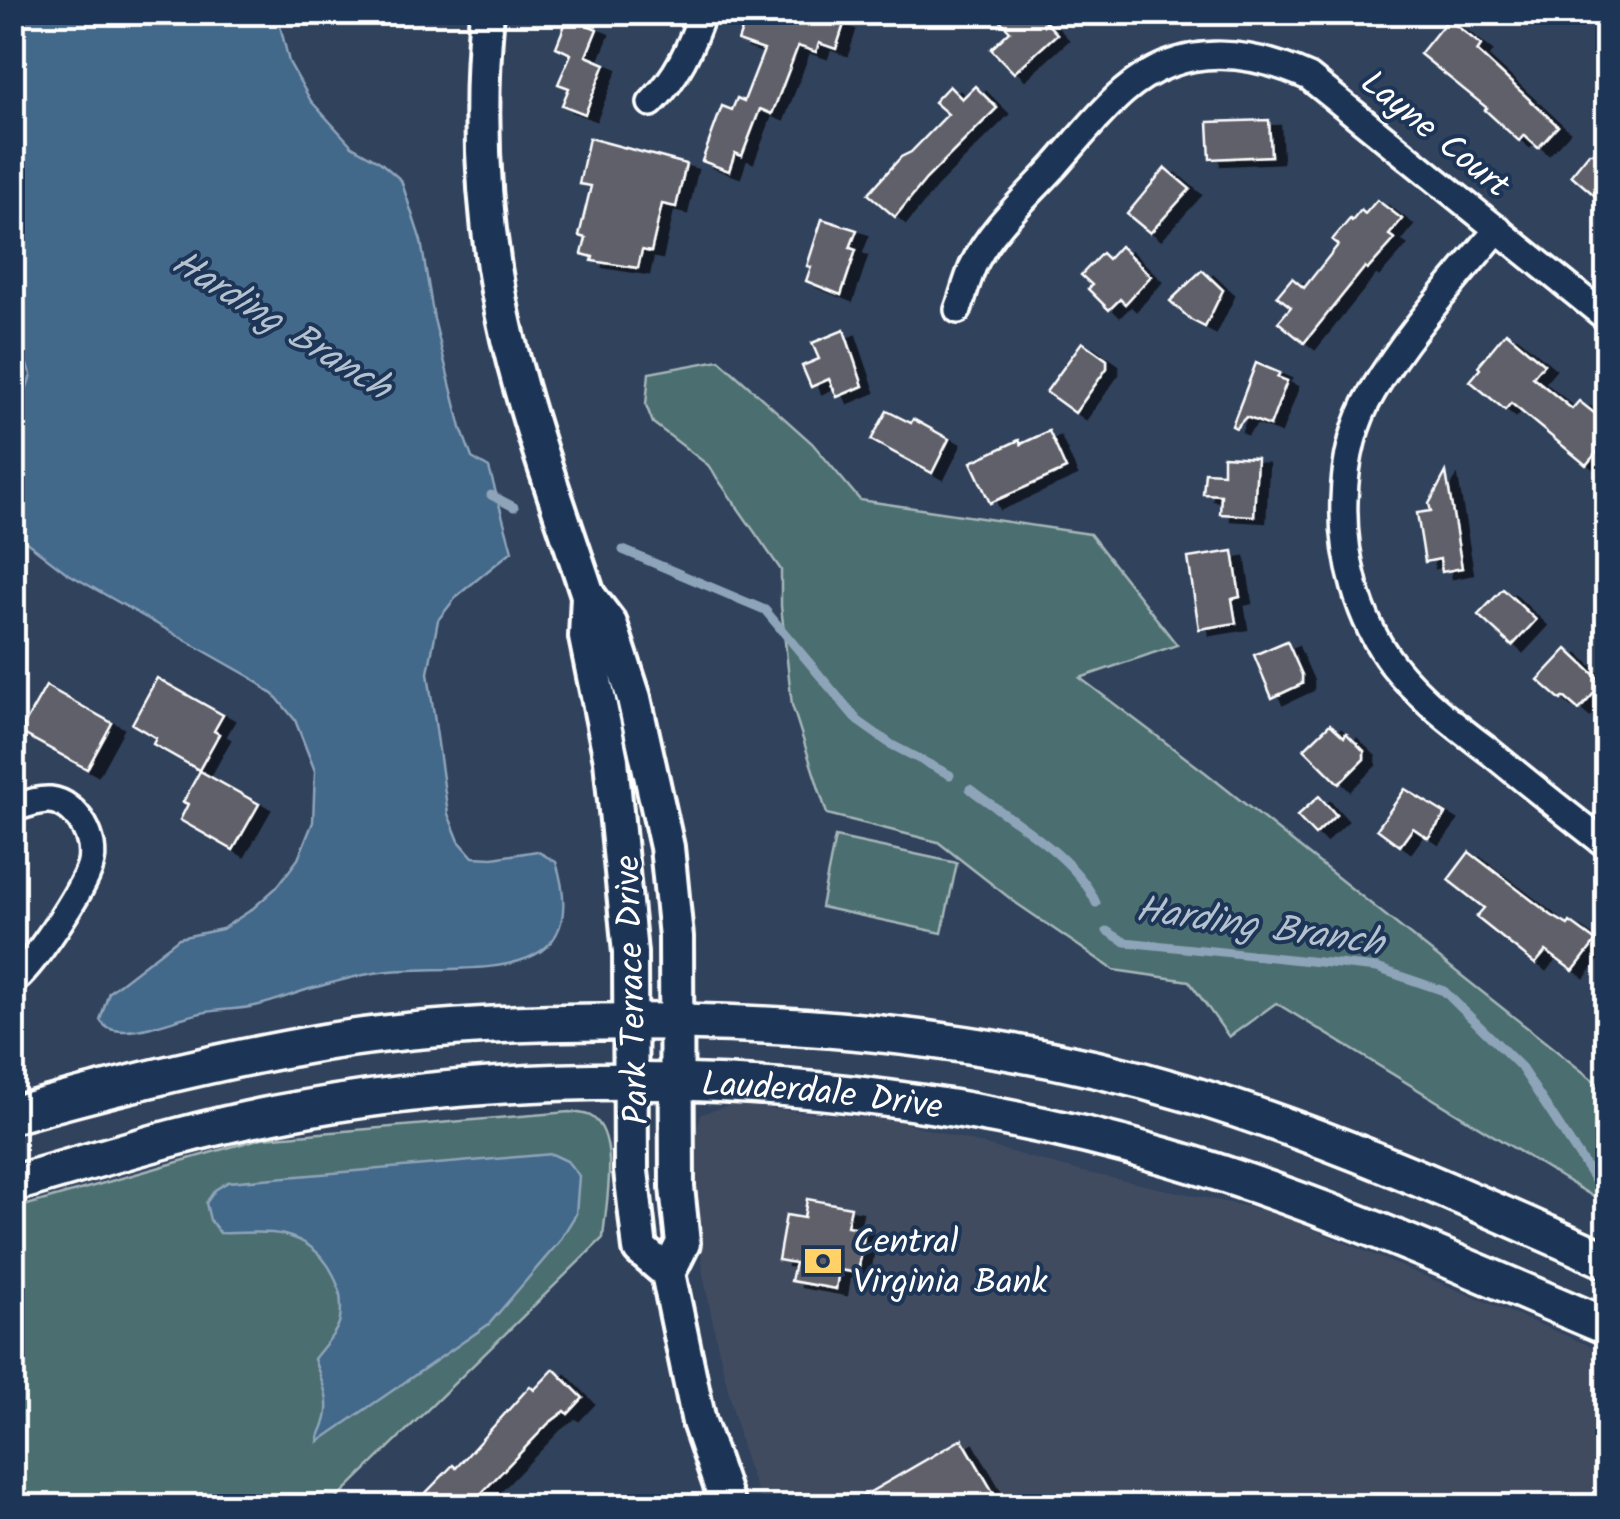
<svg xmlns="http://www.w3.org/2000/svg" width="1620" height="1519" font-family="Kalam,sans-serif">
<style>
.built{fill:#3f4b61}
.green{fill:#4b6e70;stroke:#a5b6b8;stroke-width:2.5}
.water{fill:#43678a;stroke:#8ea4b9;stroke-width:2.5}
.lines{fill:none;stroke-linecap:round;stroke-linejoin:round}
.stream{stroke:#8ea4b9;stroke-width:9}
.building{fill:#60606a;stroke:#fff;stroke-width:2.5;filter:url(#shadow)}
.minor-casing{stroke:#fff;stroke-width:32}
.tertiary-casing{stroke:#fff;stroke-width:40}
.secondary-casing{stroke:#fff;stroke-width:42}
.minor{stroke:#1d3557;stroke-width:25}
.tertiary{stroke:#1d3557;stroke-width:32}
.secondary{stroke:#1d3557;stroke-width:35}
.labels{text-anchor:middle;stroke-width:8;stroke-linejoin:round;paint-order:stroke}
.street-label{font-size:35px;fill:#fff;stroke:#1d3557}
.poi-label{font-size:35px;fill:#fff;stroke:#1d3557;text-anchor:start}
.water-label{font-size:38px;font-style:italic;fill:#b4c2d0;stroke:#1d3557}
</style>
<defs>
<filter id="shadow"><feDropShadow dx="11" dy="6" stdDeviation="0" flood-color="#0009"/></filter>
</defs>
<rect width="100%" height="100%" fill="#31425d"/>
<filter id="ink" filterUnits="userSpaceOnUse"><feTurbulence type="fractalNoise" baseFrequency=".01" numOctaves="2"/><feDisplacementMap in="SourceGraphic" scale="20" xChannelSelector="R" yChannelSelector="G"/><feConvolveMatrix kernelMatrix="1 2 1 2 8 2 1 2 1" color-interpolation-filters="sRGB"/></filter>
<g filter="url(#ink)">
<polygon class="built" points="731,1105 898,1121 1083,1172 1272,1212 1607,1353 1607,1506 763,1506 745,1460 717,1343 703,1274 692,1147 701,1114"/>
<g class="green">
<polygon points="719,360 812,443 860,500 1090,534 1177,645 1080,678 1206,773 1607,1091 1607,1205 1276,1003 1229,1037 1189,981 1114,970 1016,903 938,842 827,814 792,705 781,606 781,570 708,465 653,423 646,405 649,373"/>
<polygon points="835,837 957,863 942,933 821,907"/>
<path d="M569,1112C576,1113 586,1113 592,1117C621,1136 605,1209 603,1238L329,1506H13V1209L262,1138Z"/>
</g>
<g class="water">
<path d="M13,12L277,13L289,62L311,101L352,146L380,162L401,180L421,241L434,319L461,428L472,458L489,468L512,551L457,596L438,620L428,673L448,814L459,841L473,857L493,858L537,851L556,862C597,994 459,962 381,972C358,975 335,982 313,988C294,993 275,1002 255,1006C237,1010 219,1009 201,1013C176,1018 152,1030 126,1031C115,1031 106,1030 100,1020L109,992L179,938L222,929L251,910L277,887L298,859L313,822L315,771L295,720L277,698L252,678L67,573L13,532V397L24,396L31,375L24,358L12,351Z"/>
<path d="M552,1154L567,1161L579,1176L576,1214L559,1242L489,1324L318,1442C319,1432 324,1428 326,1418C331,1397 320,1378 314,1359C322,1348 338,1332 340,1319C346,1281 322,1244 284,1235C264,1230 241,1234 220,1233L210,1220L206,1203L215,1190L228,1182Z"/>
</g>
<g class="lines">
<g class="stream">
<polyline points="491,495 514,507"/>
<polyline points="623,550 765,610 858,721 892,745 950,775"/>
<path d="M970,789C1009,819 1077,857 1096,903"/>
<polyline points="1107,931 1125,942 1377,968 1444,991 1520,1066 1596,1182 1608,1189"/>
</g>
</g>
<g class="building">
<polygon points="748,12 788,25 792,12 809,12 844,24 836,49 819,43 816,52 798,46 772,114 760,109 742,156 735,153 729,171 702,161 722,106 732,110 737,98 744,101 764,50 738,41"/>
<polygon points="992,12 1036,12 1057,34 1014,73 991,49 1010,31"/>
<polygon points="568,17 597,29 586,56 605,64 585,114 562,105 569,88 558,84 571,54 556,47"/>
<polygon points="1448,19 1481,45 1477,51 1558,126 1538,148 1524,135 1519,141 1485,110 1487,108 1420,54"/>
<polygon points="949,86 962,99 975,86 997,108 926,179 895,217 868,194 901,157 911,152 948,114 934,102"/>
<polygon points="1269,120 1271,156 1210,159 1208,122"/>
<polygon points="589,138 686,164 676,207 662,204 651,252 642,250 638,268 592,261 593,257 582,254 586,238 579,236 591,186 579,184"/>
<polygon points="1589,153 1598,153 1608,162 1608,207 1571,175"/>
<polygon points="1165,168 1190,189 1150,233 1127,214"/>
<polygon points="1377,200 1402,219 1389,235 1395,239 1368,269 1365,267 1304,343 1278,322 1291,307 1277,296 1292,278 1304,288 1338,245 1332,240 1350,219 1352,221 1361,210 1365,214"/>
<polygon points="822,219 857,230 850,248 856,250 841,295 806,281 811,267 807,266"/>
<polygon points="1120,246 1151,276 1125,304 1120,299 1109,310 1088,289 1092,285 1081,275 1102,253 1108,259"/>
<polygon points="1202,270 1223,290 1205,327 1191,320 1170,301"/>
<polygon points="844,330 863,386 837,397 829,379 811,387 802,366 819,359 812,343"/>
<polygon points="1506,332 1544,364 1533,377 1572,409 1579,401 1608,424 1608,439 1586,465 1511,403 1505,410 1470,381 1480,369 1478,366"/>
<polygon points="1082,342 1107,360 1107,368 1075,413 1046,392"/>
<polygon points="1256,363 1280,373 1277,377 1287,381 1270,426 1246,417 1236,428 1232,426"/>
<polygon points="887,411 911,423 913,419 949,439 932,473 871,440"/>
<polygon points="1049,431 1066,469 990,503 971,462 1019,440 1021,444"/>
<polygon points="1223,456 1257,458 1254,516 1220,514 1221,495 1203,494 1205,472 1223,473"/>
<polygon points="1446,472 1462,568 1442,572 1440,559 1425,562 1417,513 1431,511 1429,504"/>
<polygon points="1233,551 1240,597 1232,599 1236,623 1199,629 1188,558"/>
<polygon points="1503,589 1536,620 1512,646 1478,615"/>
<polygon points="1287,641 1302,675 1302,684 1272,698 1254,655"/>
<polygon points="1567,649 1603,683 1579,710 1564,697 1561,700 1538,680"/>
<polygon points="157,678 223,715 214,731 219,734 199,770 153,744 156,738 132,724"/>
<polygon points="46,686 112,723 87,769 20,732"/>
<polygon points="1330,724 1344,737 1346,733 1364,751 1364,759 1339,784 1304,749"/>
<polygon points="200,771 259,804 233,850 180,820 188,804 183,802"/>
<polygon points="1405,789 1446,814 1428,838 1413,828 1400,846 1377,829"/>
<polygon points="1319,796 1336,815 1315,835 1297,816"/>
<polygon points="1469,852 1551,915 1568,925 1570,922 1596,941 1573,971 1546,951 1535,964 1476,917 1484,908 1448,880"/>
<polygon points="807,1199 851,1207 847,1226 865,1229 858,1273 839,1270 836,1289 791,1281 795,1263 778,1260 786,1215 804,1218"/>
<polygon points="554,1369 583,1398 568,1414 565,1411 549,1423 469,1506 413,1506 453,1465 456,1468 530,1386 534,1390"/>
<polygon points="962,1439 1001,1506 846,1506"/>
</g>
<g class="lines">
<g class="minor-casing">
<g id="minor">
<path d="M651,103C678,76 690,48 703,12"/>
<path d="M1498,229C1455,281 1407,333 1373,391C1353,424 1345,463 1344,500C1342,556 1358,620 1393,665C1420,699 1455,725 1489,751C1528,783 1568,815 1608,846"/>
<path d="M958,310C963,296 967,280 973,266C991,228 1027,197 1055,166C1077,141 1098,114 1123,92C1179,43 1245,48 1309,77L1608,319"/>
<path d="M12,809C24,805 38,799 50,800C78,803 98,841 90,866C84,888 31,969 12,981"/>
</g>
</g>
<g class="tertiary-casing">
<g id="tertiary">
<path d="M487,12C477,121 483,233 508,339C529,426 560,510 588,595L610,624L634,698L667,847L676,937L677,1187L683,1243L668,1273L699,1422L728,1506"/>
<polyline points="588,595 586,637 611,760 630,953 631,1171 640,1249 668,1273"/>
</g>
</g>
<g class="secondary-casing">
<g id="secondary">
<path d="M12,1115C116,1086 220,1060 326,1042C444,1023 561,1021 680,1022C850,1025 1022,1044 1186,1093C1331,1137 1469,1199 1608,1261"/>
<path id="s1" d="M12,1184C100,1159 187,1131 276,1114C565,1058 886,1075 1168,1157C1319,1201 1463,1266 1608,1327"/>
</g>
</g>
<use href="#minor" class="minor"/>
<use href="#tertiary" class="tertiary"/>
<use href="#secondary" class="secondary"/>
</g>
</g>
<defs>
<g id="bank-bare" transform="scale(3)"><path d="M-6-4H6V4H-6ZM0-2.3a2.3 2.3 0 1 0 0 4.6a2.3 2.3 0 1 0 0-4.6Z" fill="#ffd166" stroke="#1d3557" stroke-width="2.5" paint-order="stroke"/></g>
</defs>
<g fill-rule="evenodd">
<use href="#bank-bare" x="823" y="1261"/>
</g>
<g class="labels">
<g class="street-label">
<text transform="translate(1436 133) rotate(39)" y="12">Layne Court</text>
<text transform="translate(631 990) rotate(-92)" y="12">Park Terrace Drive</text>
<text dy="12" stroke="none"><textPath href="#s1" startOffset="822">Lauderdale Drive</textPath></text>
</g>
<g class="poi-label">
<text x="853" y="1253">Central<tspan x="853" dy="40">Virginia Bank</tspan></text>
</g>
<g class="water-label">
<text transform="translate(282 324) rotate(32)" y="13">Harding Branch</text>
<text transform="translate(1260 925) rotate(8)" y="13">Harding Branch</text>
</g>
</g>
<rect width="1620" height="1519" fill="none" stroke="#1d3557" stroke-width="50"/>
<rect x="25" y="25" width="1570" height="1469" fill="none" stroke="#fff" stroke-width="4" filter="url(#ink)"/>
</svg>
